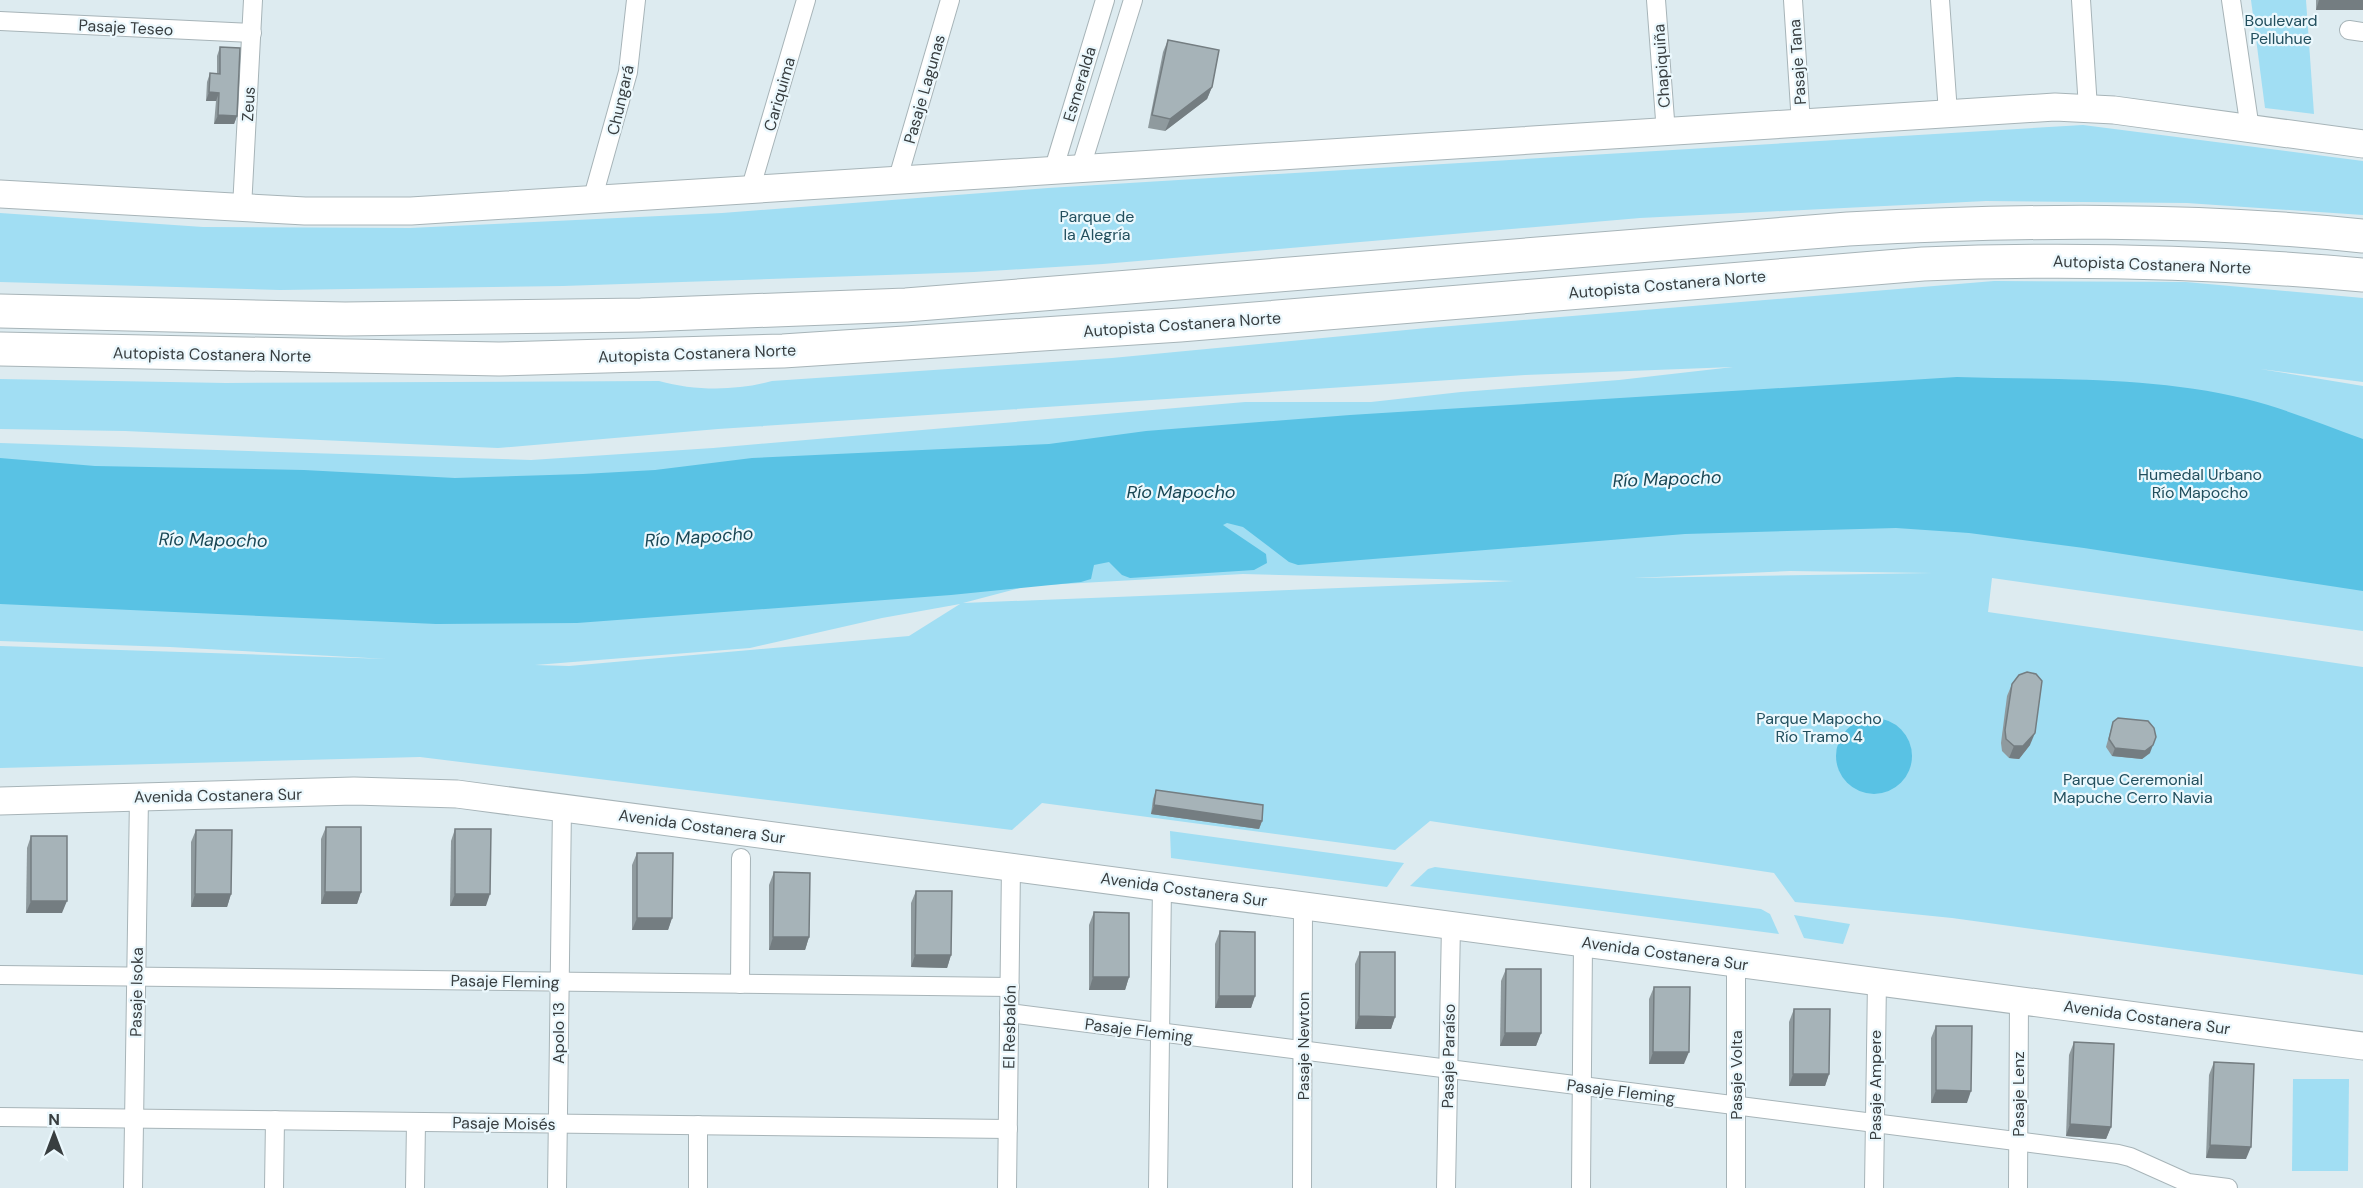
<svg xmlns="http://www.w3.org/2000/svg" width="2363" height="1188" font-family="'DM Sans',sans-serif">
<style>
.green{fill:#a1def3;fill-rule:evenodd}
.water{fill:#59c2e4}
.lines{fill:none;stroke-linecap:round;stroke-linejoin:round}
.street-casing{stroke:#a7b4b8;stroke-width:20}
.secondary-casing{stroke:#a7b4b8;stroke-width:29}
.highway-casing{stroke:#a7b4b8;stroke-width:35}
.street{stroke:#fff;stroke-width:18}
.secondary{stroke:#fff;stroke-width:27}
.highway{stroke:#fff;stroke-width:33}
.wall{fill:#8f9a9e}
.shaded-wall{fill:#747d81}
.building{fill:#a6b3b8;stroke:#747d81;stroke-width:1.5}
.labels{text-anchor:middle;stroke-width:4.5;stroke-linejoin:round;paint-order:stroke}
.park-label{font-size:16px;fill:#224f5e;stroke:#ebf8fd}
.street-label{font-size:16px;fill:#383e40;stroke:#ebf8fd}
.water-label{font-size:18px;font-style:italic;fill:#194755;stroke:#ebf8fd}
</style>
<rect width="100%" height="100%" fill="#ddebf0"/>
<g class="green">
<polygon points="2251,0 2306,0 2314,114 2265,108"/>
<polygon points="2083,125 2363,161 2363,215 2187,203 1986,201 1640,218 1103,264 974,272 563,286 280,290 0,282 0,213 203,227 410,228 722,213 1048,188"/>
<path d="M1994,281L2186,282L2363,298V382L2260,369L2363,386V631L1992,578L1988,612L2363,667V975L1952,918L1795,902L1774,873L1430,821L1395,850L1042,803L1012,830L420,757L0,768V646L387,659L170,647L0,641V443L531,460L713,448L1245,402H1371L1461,392L1619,380L1733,367L1525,375L718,429L498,448L125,431L0,429V379L226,383L659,381C695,391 736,391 772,381L1112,358L1427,328ZM1790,571L1932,573L1634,578ZM1243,574L1514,581L963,603L1027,586ZM960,604L909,636L569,666L535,665L750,648L882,618Z"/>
<polygon points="1170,831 1404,863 1387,887 1171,858"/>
<polygon points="1435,867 1761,909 1770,914 1779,934 1410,886 1428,869"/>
<polygon points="1794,915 1850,924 1843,944 1804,938"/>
<polygon points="2293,1079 2349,1079 2348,1171 2292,1171"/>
</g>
<g class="water">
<path d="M1957,377C2053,380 2152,376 2246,399C2286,409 2324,425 2363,439V591L2084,548L1969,533L1896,528L1685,534L1298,565L1289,562L1243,527L1227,523L1223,525L1266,554L1267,563L1254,570L1130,578L1122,575L1109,562L1094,565L1091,579L1081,582L951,595L577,623L436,624L0,604V458L95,466L304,470L455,478L583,474L655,470L752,458L1049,444L1146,431L1350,415Z"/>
<circle cx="1874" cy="756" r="38"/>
</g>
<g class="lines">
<g class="street-casing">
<g id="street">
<polyline points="1656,0 1666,133"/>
<polyline points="1793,0 1801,124"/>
<polyline points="1940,0 1948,113"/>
<polyline points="2081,0 2088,108"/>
<polyline points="2231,0 2250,129"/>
<polyline points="0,21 252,33"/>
<polyline points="2349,30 2363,32"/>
<polyline points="1081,167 1133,0"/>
<polyline points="1054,168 1105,0"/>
<polyline points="898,178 950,0"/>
<polyline points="751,187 806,0"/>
<polyline points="593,197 628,72 636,0"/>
<polyline points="242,208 253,0"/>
<polyline points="1736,962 1736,1188"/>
<polyline points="0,975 1010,987"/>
<polyline points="740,984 741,858"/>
<polyline points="1009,1013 2118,1154 2130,1157 2188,1183 2228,1188"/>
<polyline points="0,1117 1008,1129"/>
<polyline points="133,1188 139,797"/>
<polyline points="274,1188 275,1120"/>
<polyline points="415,1188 416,1122"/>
<polyline points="557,1188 562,806"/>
<polyline points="698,1188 698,1125"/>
<polyline points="1007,1188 1011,866"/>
<polyline points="1158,1188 1162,886"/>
<polyline points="1302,1188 1303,905"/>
<polyline points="1446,1188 1451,925"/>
<polyline points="1581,1188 1583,942"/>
<polyline points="1874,1188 1877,981"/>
<polyline points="2018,1188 2019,1000"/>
</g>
</g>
<g class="secondary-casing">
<g id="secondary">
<polyline points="0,194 305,211 411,211 2055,107 2114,110 2363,144"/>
<polyline points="0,801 354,791 457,794 2363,1046"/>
</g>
</g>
<g class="highway-casing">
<g id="highway">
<path d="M0,311L345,319L641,315L906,305L1848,229C2019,220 2192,218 2363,236"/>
<path d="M0,349L499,359L783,351L1180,325L1923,264C2070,258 2217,262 2363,275"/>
</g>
</g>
<use href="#street" class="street"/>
<use href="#secondary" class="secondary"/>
<use href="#highway" class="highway"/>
</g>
<g class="wall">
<rect x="2316" y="0" width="47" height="10"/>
<polygon points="1168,40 1212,87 1207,99 1165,131 1148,128 1163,52"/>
<polygon points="220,47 237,116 234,124 214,124 216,101 206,101 207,82 210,73 217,74 217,56"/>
<polygon points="2012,684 2030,745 2019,759 2009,758 2002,751 2001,743 2007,696"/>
<polygon points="2113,722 2150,753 2142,759 2112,756 2106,747"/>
<polygon points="1156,790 1262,821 1259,829 1151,814 1153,799"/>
<polygon points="326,827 361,892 357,904 321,904 321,839"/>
<polygon points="455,829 486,906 450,906 451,841"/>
<polygon points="196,830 231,894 227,907 191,907 191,842"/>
<polygon points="31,836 62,913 26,913 27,848"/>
<polygon points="637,853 672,918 668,930 632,930 632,865"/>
<polygon points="774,872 809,937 805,950 769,950 769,885"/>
<polygon points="916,891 951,955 947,968 911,967 911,903"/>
<polygon points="1094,912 1129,977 1125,990 1089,990 1089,925"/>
<polygon points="1220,931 1255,996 1251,1008 1215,1008 1215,944"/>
<polygon points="1360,952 1395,1017 1391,1029 1355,1029 1355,964"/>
<polygon points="1506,969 1541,1033 1536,1046 1500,1046 1501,981"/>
<polygon points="1654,987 1684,1064 1649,1064 1649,999"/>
<polygon points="1794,1009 1829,1074 1825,1086 1789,1086 1789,1022"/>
<polygon points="1936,1026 1967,1103 1931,1103 1931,1038"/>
<polygon points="2074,1042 2111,1127 2106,1139 2066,1136 2069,1055"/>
<polygon points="2214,1062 2246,1159 2206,1158 2209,1075"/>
</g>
<g class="shaded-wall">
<polygon points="2319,0 2363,0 2363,10 2316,10"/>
<polygon points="1212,87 1207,99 1165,131 1170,119"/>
<polygon points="209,92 219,93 216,101 206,101"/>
<polygon points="218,115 237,116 234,124 214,124"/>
<polygon points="2035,733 2030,745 2019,759 2009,758 2014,746"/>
<polygon points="2153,745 2150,753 2142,759 2112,756 2115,748"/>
<polygon points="1154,805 1262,821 1259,829 1151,814"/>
<polygon points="325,892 361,892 357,904 321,904"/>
<polygon points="195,894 231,894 227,907 191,907"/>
<polygon points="455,894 490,894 486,906 450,906"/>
<polygon points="31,901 67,901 62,913 26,913"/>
<polygon points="637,918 672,918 668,930 632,930"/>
<polygon points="773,937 809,937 805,950 769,950"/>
<polygon points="915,955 951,955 947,968 911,967"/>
<polygon points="1093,977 1129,977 1125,990 1089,990"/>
<polygon points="1219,996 1255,996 1251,1008 1215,1008"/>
<polygon points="1359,1016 1395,1017 1391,1029 1355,1029"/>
<polygon points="1505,1033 1541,1033 1536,1046 1500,1046"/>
<polygon points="1653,1052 1689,1052 1684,1064 1649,1064"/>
<polygon points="1793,1074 1829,1074 1825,1086 1789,1086"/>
<polygon points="1936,1090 1971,1091 1967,1103 1931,1103"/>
<polygon points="2070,1124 2111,1127 2106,1139 2066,1136"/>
<polygon points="2210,1145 2251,1147 2246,1159 2206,1158"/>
</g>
<g class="building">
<polygon points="1168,40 1219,50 1212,87 1170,119 1152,115"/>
<polygon points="220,47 240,48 237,116 218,115 219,93 209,92 210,73 220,74"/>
<polygon points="2027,672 2036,674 2042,681 2035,733 2023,746 2014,746 2006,739 2005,730 2012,684 2019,675"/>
<polygon points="2118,718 2148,721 2154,728 2156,737 2153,745 2145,751 2115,748 2109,739 2113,722"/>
<polygon points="1156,790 1263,805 1262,821 1154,805"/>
<polygon points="326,827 361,827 361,892 325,892"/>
<polygon points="455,829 491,829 490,894 455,894"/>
<polygon points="196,830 232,830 231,894 195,894"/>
<rect x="31" y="836" width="36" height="65"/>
<polygon points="637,853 673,853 672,918 637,918"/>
<polygon points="774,872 810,873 809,937 773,937"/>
<polygon points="916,891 952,891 951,955 915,955"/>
<polygon points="1094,912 1129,913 1129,977 1093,977"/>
<polygon points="1220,931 1255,932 1255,996 1219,996"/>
<polygon points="1360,952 1395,952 1395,1017 1359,1016"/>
<polygon points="1506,969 1541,969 1541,1033 1505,1033"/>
<polygon points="1654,987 1690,987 1689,1052 1653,1052"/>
<polygon points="1794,1009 1830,1009 1829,1074 1793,1074"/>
<polygon points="1936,1026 1972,1026 1971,1091 1936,1090"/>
<polygon points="2074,1042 2114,1044 2111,1127 2070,1124"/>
<polygon points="2214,1062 2254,1064 2251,1147 2210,1145"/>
</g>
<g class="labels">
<g class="park-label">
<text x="2281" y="26">Boulevard<tspan x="2281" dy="18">Pelluhue</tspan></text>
<text x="1097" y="222">Parque de<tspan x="1097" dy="18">la Alegría</tspan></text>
<text x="2200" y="480">Humedal Urbano<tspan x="2200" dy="18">Río Mapocho</tspan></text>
<text x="1819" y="724">Parque Mapocho<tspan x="1819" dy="18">Río Tramo 4</tspan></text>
<text x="2133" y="785">Parque Ceremonial<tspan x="2133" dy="18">Mapuche Cerro Navia</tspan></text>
</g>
<g class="street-label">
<text transform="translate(126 27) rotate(3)" y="6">Pasaje Teseo</text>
<text transform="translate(1797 62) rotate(-94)" y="6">Pasaje Tana</text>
<text transform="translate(1661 66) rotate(-94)" y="6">Chapiquiña</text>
<text transform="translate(1079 84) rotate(-73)" y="6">Esmeralda</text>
<text transform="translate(924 89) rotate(-74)" y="6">Pasaje Lagunas</text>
<text transform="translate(779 94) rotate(-74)" y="6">Cariquima</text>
<text transform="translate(620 100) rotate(-77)" y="6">Chungará</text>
<text transform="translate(248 104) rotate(-87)" y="6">Zeus</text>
<text transform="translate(2152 264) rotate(2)" y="6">Autopista Costanera Norte</text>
<text transform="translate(1667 284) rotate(-5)" y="6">Autopista Costanera Norte</text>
<text transform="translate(1182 324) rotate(-4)" y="6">Autopista Costanera Norte</text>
<text transform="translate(697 353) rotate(-2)" y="6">Autopista Costanera Norte</text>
<text transform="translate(212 354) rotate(1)" y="6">Autopista Costanera Norte</text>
<text transform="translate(218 795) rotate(-1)" y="6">Avenida Costanera Sur</text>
<text transform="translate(702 826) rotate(8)" y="6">Avenida Costanera Sur</text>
<text transform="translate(1184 889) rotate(8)" y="6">Avenida Costanera Sur</text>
<text transform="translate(1665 953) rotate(8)" y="6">Avenida Costanera Sur</text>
<text transform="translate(505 981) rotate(1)" y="6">Pasaje Fleming</text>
<text transform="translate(136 992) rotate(-89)" y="6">Pasaje Isoka</text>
<text transform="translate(2147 1017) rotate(8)" y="6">Avenida Costanera Sur</text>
<text transform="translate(1009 1027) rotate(-89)" y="6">El Resbalón</text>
<text transform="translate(1139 1030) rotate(7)" y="6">Pasaje Fleming</text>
<text transform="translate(558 1033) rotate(-90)" y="6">Apolo 13</text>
<text transform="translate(1303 1046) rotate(-90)" y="6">Pasaje Newton</text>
<text transform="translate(1448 1056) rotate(-89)" y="6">Pasaje Paraíso</text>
<text transform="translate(1736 1075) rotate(-90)" y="6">Pasaje Volta</text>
<text transform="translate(1875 1085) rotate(-90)" y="6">Pasaje Ampere</text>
<text transform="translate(1621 1091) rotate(7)" y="6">Pasaje Fleming</text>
<text transform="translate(2018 1094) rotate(-90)" y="6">Pasaje Lenz</text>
<text transform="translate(504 1123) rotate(1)" y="6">Pasaje Moisés</text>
</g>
<g class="water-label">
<text transform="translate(1667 479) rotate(-2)" y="6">Río Mapocho</text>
<text x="1181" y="498">Río Mapocho</text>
<text transform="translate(699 537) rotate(-4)" y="6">Río Mapocho</text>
<text transform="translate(213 540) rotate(1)" y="6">Río Mapocho</text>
</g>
</g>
<g transform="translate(54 1134)" stroke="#ebf8fd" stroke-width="4.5" paint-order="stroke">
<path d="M0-4.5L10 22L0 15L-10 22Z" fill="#383e40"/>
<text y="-9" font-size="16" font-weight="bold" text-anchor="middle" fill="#383e40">N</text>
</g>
</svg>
